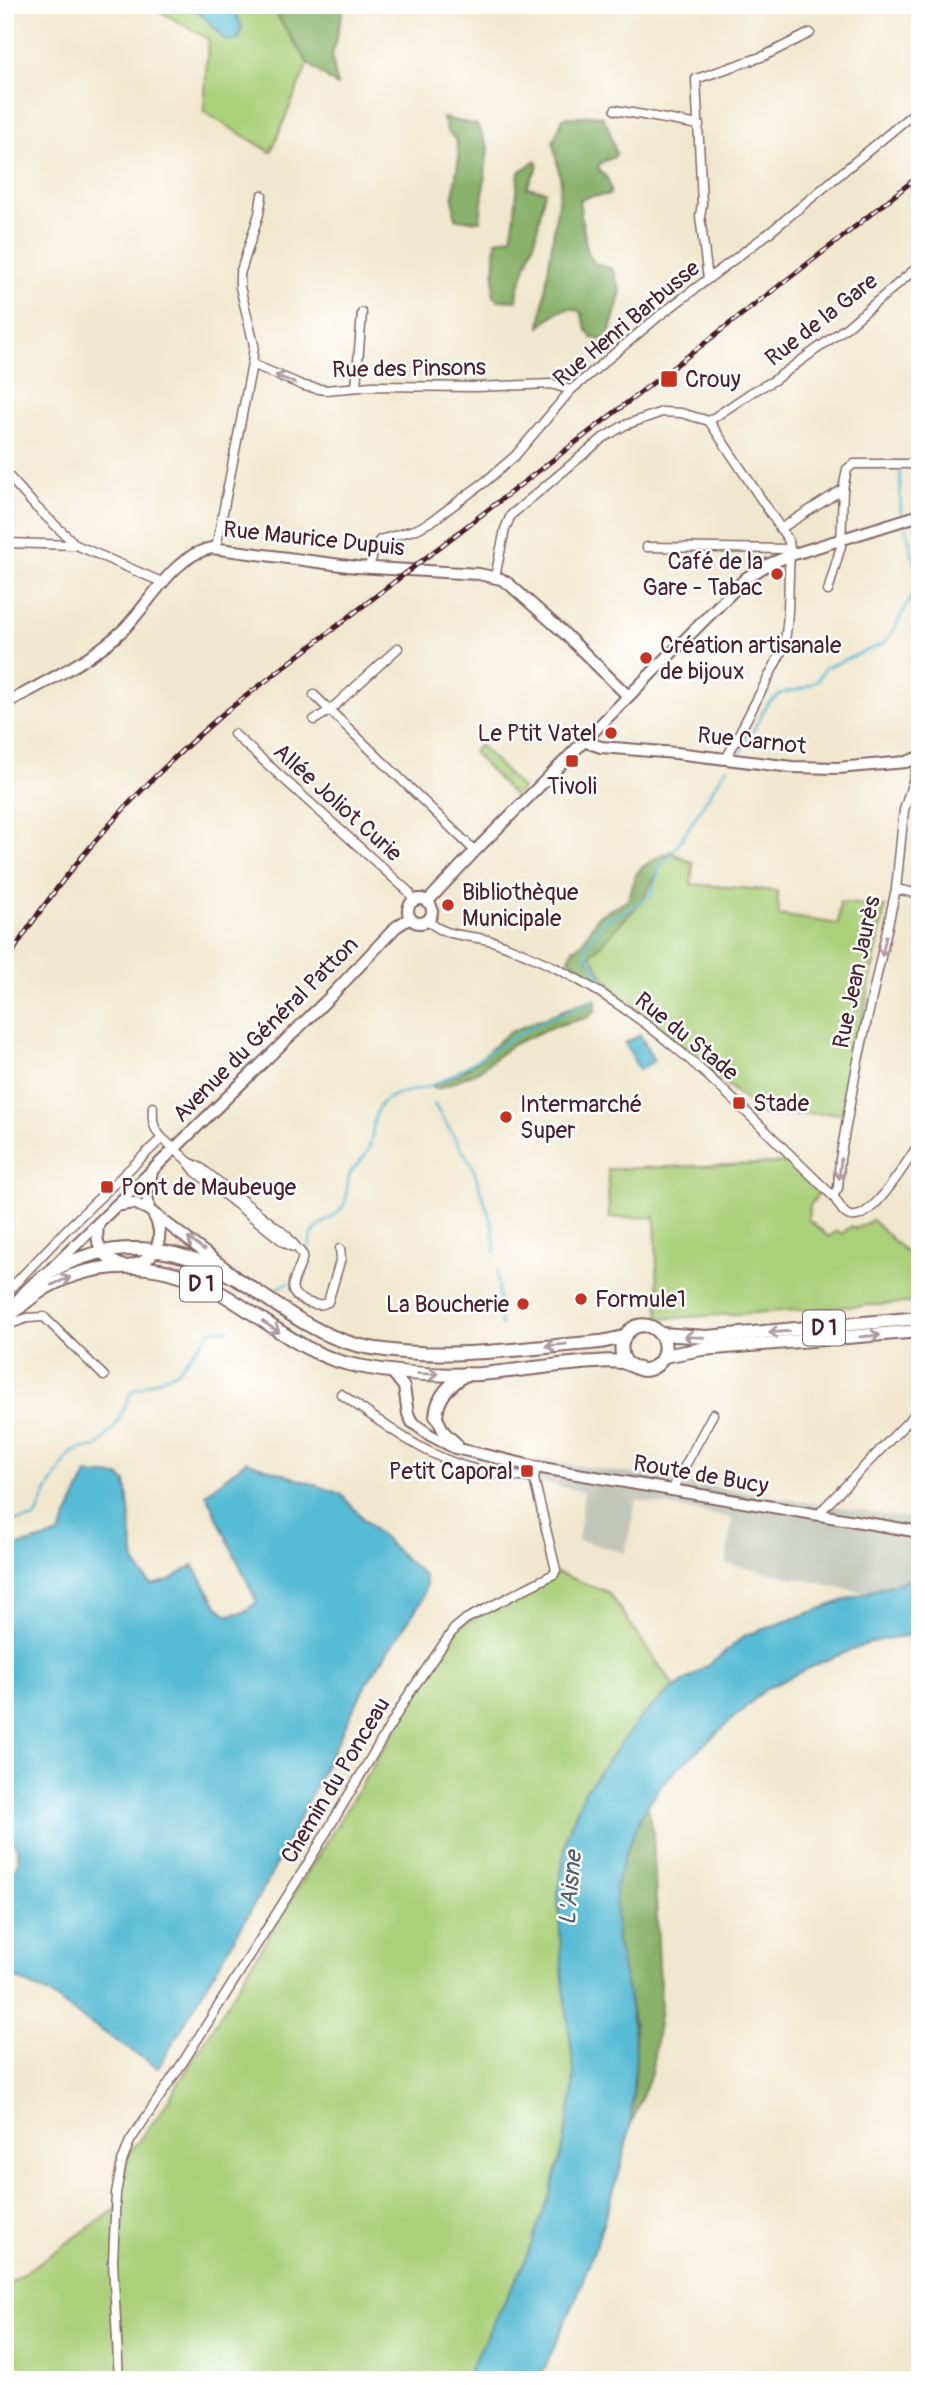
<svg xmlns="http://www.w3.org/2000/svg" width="925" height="2385" font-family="Pangolin,sans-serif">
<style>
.industrial{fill:#c2c6b9}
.green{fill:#abd07a;stroke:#7a7852;stroke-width:2}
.forest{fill:#88b26a;stroke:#69684a;stroke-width:2}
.water{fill:#56bbd4;stroke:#506d80;stroke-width:2}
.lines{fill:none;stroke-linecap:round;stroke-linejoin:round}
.stream{stroke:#56bbd4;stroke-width:2.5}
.street-casing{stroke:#846564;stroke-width:11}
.secondary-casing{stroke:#846564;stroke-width:14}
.primary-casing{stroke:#846564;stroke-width:16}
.street{stroke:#fff;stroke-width:8}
.secondary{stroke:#fff;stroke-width:10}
.primary{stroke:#fff;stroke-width:12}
.rail-casing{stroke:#4a1f2b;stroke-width:5}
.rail{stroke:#fff;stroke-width:2.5;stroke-dasharray:8;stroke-linecap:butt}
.oneway{stroke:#ae9aa0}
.poi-dot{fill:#c8321e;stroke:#fff;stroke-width:2.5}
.labels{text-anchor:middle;stroke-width:5;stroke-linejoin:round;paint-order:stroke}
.shield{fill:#fff;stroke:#80626b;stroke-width:2}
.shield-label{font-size:21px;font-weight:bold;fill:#4a1f2b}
.street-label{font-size:23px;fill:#4a1f2b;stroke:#fff}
.poi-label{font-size:23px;fill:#4a1f2b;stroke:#fff;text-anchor:start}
.water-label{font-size:24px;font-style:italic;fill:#4f5d6f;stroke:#fff}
</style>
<rect width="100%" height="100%" fill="#fff"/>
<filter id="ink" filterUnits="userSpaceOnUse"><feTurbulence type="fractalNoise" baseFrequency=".0143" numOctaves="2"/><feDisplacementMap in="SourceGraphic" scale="14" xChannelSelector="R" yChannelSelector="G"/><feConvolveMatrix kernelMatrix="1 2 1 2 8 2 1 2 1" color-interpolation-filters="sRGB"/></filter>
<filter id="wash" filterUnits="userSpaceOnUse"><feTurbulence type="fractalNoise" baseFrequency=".00686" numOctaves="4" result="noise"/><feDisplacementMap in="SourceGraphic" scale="28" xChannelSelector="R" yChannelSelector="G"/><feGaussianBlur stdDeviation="1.57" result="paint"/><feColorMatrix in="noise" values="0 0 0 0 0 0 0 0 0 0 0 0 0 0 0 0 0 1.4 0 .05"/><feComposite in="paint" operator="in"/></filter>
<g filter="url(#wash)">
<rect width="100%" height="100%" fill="#f1e7ce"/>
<polygon class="industrial" points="536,1459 920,1520 920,1594 888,1597 726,1564 732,1518 636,1500 625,1553 578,1540 584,1492 540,1482"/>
<g class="green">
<polygon points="149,5 270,5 308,63 271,152 204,112 208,39"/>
<polygon points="480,745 522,789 514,796 473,752"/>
<polygon points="669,851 693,863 691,884 777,891 779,915 838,924 840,902 885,907 844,1113 763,1115 623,998 603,976 590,953 642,901"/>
<polygon points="790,1163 820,1191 810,1206 808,1219 829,1237 836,1231 842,1234 851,1226 855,1229 872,1220 920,1266 920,1302 659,1319 655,1217 609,1218 608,1169"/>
<polygon points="558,1573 608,1592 683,1699 592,1837 601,2147 480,2380 5,2380 5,2286 116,2209 130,2152 161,2112 458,1627"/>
</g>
<g class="forest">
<polygon points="270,5 344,5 332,56 337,86 308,63"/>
<polygon points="594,115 602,116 609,129 616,154 614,157 600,163 598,169 607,178 611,190 609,195 591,196 579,200 587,252 595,264 612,269 621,292 609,334 601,340 592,338 586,328 581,312 571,308 557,312 540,327 561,181 553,142 563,118"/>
<polygon points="443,118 477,125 488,147 480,221 455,219 453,196 459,156 456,140 447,131"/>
<polygon points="536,160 538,166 527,187 545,191 536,236 518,290 517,301 498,300 493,296 496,240 511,237 514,221 519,172"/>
<polygon points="664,853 667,856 642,901 588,958 600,972 601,977 596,981 592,980 569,959 573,949 582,943 598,916 628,900 636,875 641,868"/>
<polygon points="596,1000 596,1010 589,1017 552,1027 512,1045 479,1071 438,1089 433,1088 433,1085 459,1074 480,1059 508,1033 578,1004"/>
<path d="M647,1804L653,1834L661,2009L651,2074L630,2127C634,2093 638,2059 634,2026C627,1980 610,1935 615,1888C618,1863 635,1827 647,1804Z"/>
</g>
<g class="water">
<polygon points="193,5 233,5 242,28 238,40 226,41"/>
<polygon points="640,1035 654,1061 639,1070 625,1043"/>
<path d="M246,1461L341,1494L365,1521L424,1576L426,1583L422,1600L366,1684L268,1881L158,2068L76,2014L50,1994L15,1978L5,1976V1879C19,1867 22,1860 15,1843L5,1841V1557L18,1546L59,1535L87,1474L119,1476L126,1482L135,1564L151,1585L170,1580L193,1565L218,1607L228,1615L244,1612L257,1602L206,1494Z"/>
<polygon points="920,1579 920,1635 896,1637 872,1642 824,1661 767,1688 678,1768 661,1786 643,1812 627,1849 615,1888 617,1944 628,1993 636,2052 630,2127 619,2174 597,2242 575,2301 539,2380 464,2380 522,2268 550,2195 563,2148 572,2099 574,2072 562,1970 558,1893 567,1834 585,1791 640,1718 665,1695 718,1658 744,1636 871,1591 908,1580"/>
</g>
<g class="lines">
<g class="stream">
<polyline points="900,472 901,514"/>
<polyline points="740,754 768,703 782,693 805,688 817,681 825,668 883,644 893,631 919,583 906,527"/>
<polyline points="602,986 604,982 587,953 586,945 605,919 630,909 651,895 661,866 679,843 727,767"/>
<polyline points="434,1104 473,1167 493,1227 495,1252"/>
<polyline points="497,1271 501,1326"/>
<path d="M299,1284H302C311,1269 306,1254 311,1238C315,1223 337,1219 344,1205C348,1195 346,1183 350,1174C355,1164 366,1158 369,1148C374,1135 372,1113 382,1103C396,1090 417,1092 432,1085C473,1067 506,1037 547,1019C558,1014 589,1007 595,999"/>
<polyline points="271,1292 288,1283"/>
<polyline points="5,1522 33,1519 37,1515 47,1491 71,1453 81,1449 97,1447 116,1425 132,1391 176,1372 213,1329 229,1330"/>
</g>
</g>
</g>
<g filter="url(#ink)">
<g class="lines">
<g class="street-casing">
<g id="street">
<polyline points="615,110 699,125"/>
<polyline points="708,279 700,216 702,204 696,79 764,56 810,33"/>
<polyline points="252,364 304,386 325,390 372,386 476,387 551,384 571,390"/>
<polyline points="356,387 362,313"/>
<path d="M709,421L789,541C791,553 789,563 789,575C788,600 789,625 783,649L726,759"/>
<polyline points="5,472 36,507 74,543"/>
<polyline points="780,529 843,489 847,469 854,464 909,464 920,466"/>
<polyline points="5,543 76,545 164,583"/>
<polyline points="647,547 790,549"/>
<polyline points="216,548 252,364 254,345 240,287 240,274 259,214 262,195"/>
<polyline points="369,567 375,547 380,540 417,529 432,521 486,481 515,456 571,390 659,316 769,233 920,108"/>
<polyline points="495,577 505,529 511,515 603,438 625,425 662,412 681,413 709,421 752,392 773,381 847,327 920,265"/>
<polyline points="828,591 841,546 843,489"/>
<polyline points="314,695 475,851"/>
<polyline points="314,720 329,711 398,648"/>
<polyline points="234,734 409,892 414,901"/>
<polyline points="896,889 920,894"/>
<path d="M428,920C442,937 472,935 492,941C514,948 535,958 556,968C668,1024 744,1112 833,1196C837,1201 841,1210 846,1214C869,1230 908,1158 920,1143"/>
<path d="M153,1107C152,1120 153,1128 162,1138"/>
<polyline points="189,1163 196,1172 285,1243 293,1247"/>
<polyline points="833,1196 838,1188 840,1159 857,1065 896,889 904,810 915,775 918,759"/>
<path d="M5,1294L68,1228L162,1138L189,1162L201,1168L286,1235L303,1255C301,1274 278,1291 307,1302C315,1305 321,1306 328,1302L341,1258L340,1249"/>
<polyline points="5,1326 27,1318 44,1317 104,1376"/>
<path d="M341,1394C380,1421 418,1452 464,1466C486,1473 511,1475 534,1479"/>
<polyline points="672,1490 713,1414"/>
<polyline points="821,1515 822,1510 920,1409"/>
<polyline points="119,2380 113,2261 116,2193 122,2162 130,2141 185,2059 305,1868 409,1694 454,1629 466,1619 554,1574 556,1570 534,1479 536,1467"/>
</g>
</g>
<g class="secondary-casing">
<g id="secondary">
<path d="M5,704C41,684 95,658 123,630C149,605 174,554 212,548L356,567L479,574L501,579L509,584L563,632L628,696"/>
<polyline points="583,741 601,747 676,753 792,767 838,768 906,762 920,757"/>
<circle cx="420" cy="911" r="12"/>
<polyline points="427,902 475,851 746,578 767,565 791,555 920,515"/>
<polyline points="152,1172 147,1192 149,1210 233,1274"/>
<polyline points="115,1206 134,1203 149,1210"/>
<path d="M99,1223C93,1243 102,1257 121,1265"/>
<path d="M132,1265C158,1260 166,1236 153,1214"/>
<polyline points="50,1270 329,998 396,927 410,918"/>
<polyline points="392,1372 404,1387 408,1414 412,1422 430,1435 455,1448 536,1467 920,1532"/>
<polyline points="436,1416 444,1432 457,1444"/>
</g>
</g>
<g class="primary-casing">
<g id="primary">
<path d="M19,1300C40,1274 62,1263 94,1254C148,1240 204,1257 250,1287C284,1310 317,1335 357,1345C433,1363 523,1348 601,1342L624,1337"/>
<path d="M5,1320C18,1308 32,1296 47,1287C104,1256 169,1262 224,1295C268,1321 306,1357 358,1366C398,1374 439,1376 480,1374C518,1371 557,1364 596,1362C604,1361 614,1361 622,1362C633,1364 639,1374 652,1368C665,1362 669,1344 659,1333C640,1312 610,1338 626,1363"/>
<polyline points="660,1334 707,1337 920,1318"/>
<polyline points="664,1356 702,1349 920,1331"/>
<path d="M436,1416C438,1395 449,1386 465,1374"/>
</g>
</g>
<use href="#street" class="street"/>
<use href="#secondary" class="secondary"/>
<use href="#primary" class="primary"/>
<g class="rail-casing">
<path id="rail" d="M5,964C64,868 139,786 224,713L832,245L920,175"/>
</g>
<use href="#rail" class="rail"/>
</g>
<defs><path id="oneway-shaft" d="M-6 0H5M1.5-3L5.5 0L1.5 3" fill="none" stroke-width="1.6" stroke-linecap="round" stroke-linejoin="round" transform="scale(1.75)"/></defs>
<g class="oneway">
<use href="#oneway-shaft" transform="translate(285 379) rotate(-157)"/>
<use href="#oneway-shaft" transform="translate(884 946) rotate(102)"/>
<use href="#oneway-shaft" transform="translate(840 1169) rotate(95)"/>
<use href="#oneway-shaft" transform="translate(196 1244) rotate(-144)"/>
<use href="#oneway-shaft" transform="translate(61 1281) rotate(-23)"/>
<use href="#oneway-shaft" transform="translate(271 1327) rotate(33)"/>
<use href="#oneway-shaft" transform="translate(779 1332) rotate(176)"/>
<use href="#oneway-shaft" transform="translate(870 1336) rotate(-5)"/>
<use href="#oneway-shaft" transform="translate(694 1337) rotate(-178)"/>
<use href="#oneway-shaft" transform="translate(556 1345) rotate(175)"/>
<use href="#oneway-shaft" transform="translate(428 1374) rotate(2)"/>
</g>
</g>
<g class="poi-dot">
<rect x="660" y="370" width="18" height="18" rx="3.5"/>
<circle cx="777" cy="574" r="7"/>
<circle cx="646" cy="658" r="7"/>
<circle cx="611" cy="733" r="7"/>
<rect x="565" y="754" width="14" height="14" rx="3.5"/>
<circle cx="448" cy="905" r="7"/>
<rect x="732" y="1096" width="14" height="14" rx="3.5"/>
<circle cx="506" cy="1117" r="7"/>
<rect x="100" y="1180" width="14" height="14" rx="3.5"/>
<circle cx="581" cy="1299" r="7"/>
<circle cx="523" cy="1304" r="7"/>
<rect x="520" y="1464" width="14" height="14" rx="3.5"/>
</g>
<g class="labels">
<g class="shield">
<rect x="180" y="1266.5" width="42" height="35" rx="5"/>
<rect x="803" y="1310.5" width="42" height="35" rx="5"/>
</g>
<g class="shield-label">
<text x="201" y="1291">D 1</text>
<text x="824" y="1335">D 1</text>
</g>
<g class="street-label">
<text transform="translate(821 319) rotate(-38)" y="8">Rue de la Gare</text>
<text transform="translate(626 323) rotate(-40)" y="8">Rue Henri Barbusse</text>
<text transform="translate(409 368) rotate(-1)" y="8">Rue des Pinsons</text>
<text transform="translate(314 538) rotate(6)" y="8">Rue Maurice Dupuis</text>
<text transform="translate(752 740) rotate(6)" y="8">Rue Carnot</text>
<text transform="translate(338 802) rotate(42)" y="8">Allée Joliot Curie</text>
<text transform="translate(856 972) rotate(-78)" y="8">Rue Jean Jaurès</text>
<text transform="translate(265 1029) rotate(-45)" y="8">Avenue du Général Patton</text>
<text transform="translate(687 1036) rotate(39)" y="8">Rue du Stade</text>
<text transform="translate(701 1474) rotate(10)" y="8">Route de Bucy</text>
<text transform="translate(335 1780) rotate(-59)" y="8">Chemin du Ponceau</text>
</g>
<g class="poi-label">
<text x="685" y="387">Crouy</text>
<text x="763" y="569" text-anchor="end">Café de la<tspan x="763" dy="26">Gare - Tabac</tspan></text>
<text x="660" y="653">Création artisanale<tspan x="660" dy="26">de bijoux</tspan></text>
<text x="597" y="741" text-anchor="end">Le Ptit Vatel</text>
<text x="572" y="794" text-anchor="middle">Tivoli</text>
<text x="462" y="900">Bibliothèque<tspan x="462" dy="26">Municipale</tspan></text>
<text x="753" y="1111">Stade</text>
<text x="520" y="1112">Intermarché<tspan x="520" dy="26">Super</tspan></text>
<text x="121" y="1195">Pont de Maubeuge</text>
<text x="595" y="1307">Formule1</text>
<text x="509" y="1312" text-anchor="end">La Boucherie</text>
<text x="513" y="1479" text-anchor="end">Petit Caporal</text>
</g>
<g class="water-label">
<text transform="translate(570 1888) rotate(-85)" y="8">L'Aisne</text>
</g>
</g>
<rect width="925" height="2385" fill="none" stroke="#fff" stroke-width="28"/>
</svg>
